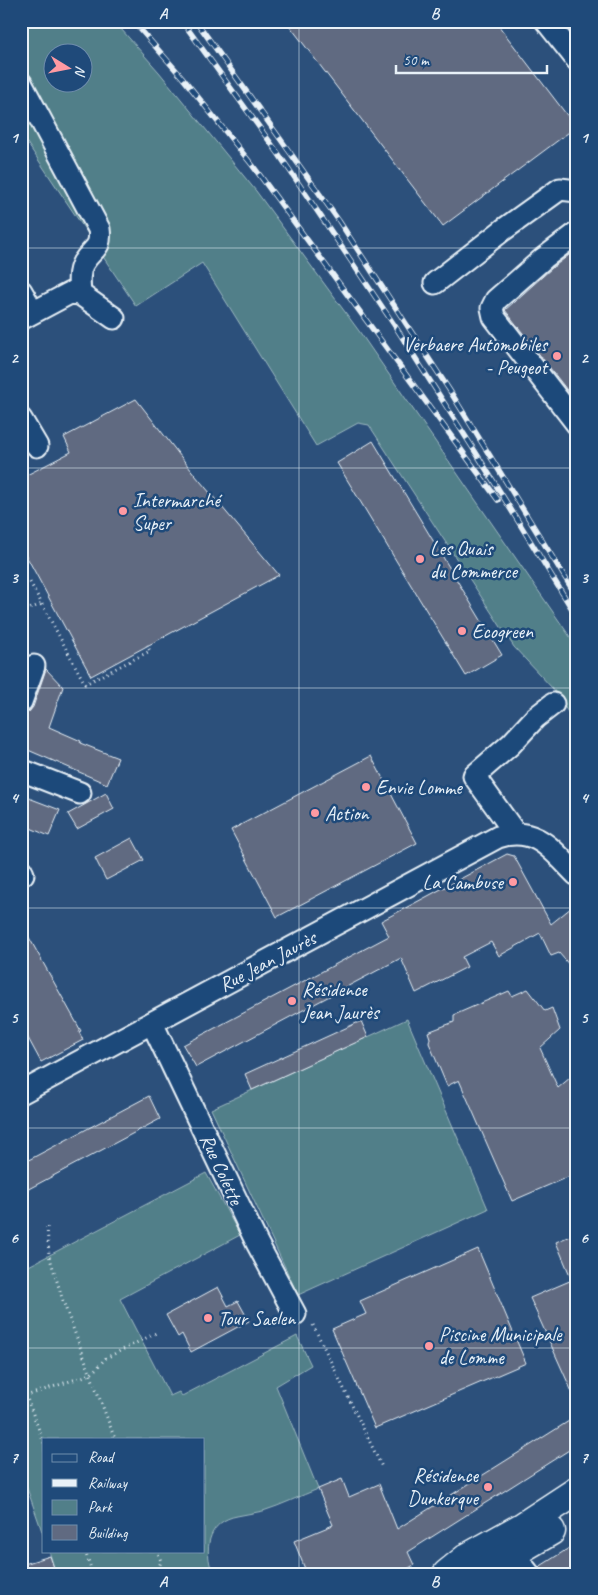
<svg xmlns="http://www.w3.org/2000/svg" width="598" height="1595" font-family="Caveat,sans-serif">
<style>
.green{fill:#517f89;stroke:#9cb8c0;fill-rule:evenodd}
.building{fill:#606a81;stroke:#e8f1f8}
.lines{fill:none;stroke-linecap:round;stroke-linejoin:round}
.minor-casing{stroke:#e8f1f8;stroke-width:25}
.major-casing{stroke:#e8f1f8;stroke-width:31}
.path{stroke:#e8f1f8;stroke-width:3;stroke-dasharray:1 4;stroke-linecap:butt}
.minor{stroke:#1f4a7a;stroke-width:21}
.major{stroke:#1f4a7a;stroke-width:28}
.rail-casing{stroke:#e8f1f8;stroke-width:5.5}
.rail{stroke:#1f4a7a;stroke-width:4;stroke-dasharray:11;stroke-linecap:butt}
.grid{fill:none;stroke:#e8f1f8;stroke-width:1;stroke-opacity:0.55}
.poi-dot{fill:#ff9aa2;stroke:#1f4a7a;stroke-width:2}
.labels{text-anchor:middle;stroke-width:5;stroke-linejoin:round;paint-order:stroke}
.poi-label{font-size:20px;fill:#e8f1f8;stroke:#1f4a7a;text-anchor:start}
.street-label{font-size:20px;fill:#e8f1f8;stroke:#1f4a7a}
.neatline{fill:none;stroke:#e8f1f8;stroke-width:2}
.grid-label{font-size:16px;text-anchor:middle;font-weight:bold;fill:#e8f1f8}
</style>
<rect width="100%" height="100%" fill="#2c507b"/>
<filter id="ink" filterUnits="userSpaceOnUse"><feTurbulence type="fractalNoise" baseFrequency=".02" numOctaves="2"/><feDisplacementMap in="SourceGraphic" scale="10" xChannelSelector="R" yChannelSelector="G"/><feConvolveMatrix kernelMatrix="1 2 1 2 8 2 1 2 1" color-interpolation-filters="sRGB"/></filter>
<g filter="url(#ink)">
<g class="green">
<path d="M21,21H114L159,72L256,191L359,331L564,628L577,647V726L553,689L514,647L369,425L358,423L316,446L202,263L136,306L21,134ZM52,52H82V82H52Z"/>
<polygon points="407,1019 488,1209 298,1295 211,1109"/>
<path d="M206,1173L240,1235L120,1299L170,1396L179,1392L182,1396L297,1336L311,1365L276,1386L318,1489C300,1496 282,1505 263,1511C254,1513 246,1514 237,1516C210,1521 204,1545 211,1568H214L217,1574H56L49,1551H204V1439H44V1537L21,1471V1270Z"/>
</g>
<g class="building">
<polygon points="286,21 495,21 576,127 443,226"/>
<polygon points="577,249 577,403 505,310 552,268"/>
<polygon points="136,399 195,475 279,575 91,676 21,546 21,478 71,452 64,437"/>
<polygon points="373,441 502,655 466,676 337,463"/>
<polygon points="46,669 63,687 49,727 81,741 80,743 118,758 107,784 21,747 21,714 29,712 33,707"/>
<polygon points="371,756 417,843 277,917 231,830"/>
<polygon points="106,793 114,809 77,829 68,814"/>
<polygon points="21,795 60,810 49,836 21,824"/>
<polygon points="132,838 144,860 106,880 95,858"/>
<polygon points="507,854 514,856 551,924 577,903 577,974 559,953 551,956 540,933 499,956 491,942 462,957 467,967 416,993 401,958 196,1067 183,1045 389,936 381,921"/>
<polygon points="21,923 81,1031 79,1032 83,1040 41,1062 21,1025"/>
<polygon points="528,989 545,1011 552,1008 560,1030 540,1048 558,1088 577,1072 577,1173 512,1201 459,1080 447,1086 429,1043 430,1038 428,1032 454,1022 454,1015 509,991 512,996"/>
<polygon points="361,1021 368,1037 252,1090 245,1074"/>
<polygon points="149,1096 160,1119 21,1193 21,1164"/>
<polygon points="577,1233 577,1403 530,1298 572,1280 556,1242"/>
<polygon points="478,1249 526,1363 375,1428 332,1329 366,1314 360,1301"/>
<polygon points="218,1287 228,1306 238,1301 249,1321 191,1352 182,1334 178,1337 166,1315"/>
<polygon points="577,1416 577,1445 408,1552 414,1565 399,1574 307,1574 294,1541 333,1525 318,1489 342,1479 349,1497 379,1484 397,1529"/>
<polygon points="577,1543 577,1574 541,1574 539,1567"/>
<polygon points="50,1556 55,1571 45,1574 21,1574 21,1565"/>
</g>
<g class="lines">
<g class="minor-casing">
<g id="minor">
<polyline points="546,21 577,60"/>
<path d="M21,83L99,229C102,250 92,248 83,263C78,272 79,283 80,294"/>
<polyline points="577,233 544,258 496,300 492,308 494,317 577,424"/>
<polyline points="435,283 503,230 560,189 577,191"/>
<polyline points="21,291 33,312"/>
<polyline points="21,319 70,293 80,294 114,318"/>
<polyline points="21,419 37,446"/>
<polyline points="21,702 34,666"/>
<polyline points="21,770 80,793"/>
<polyline points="515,833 474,776 511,744 535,718 553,704"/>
<polyline points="21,870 23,874"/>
<polyline points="152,1023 257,1243 295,1314"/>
<path d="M21,1093L498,837C536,825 553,851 577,875"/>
<polyline points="504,1542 529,1574"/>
</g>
</g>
<g class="major-casing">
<g id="major">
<polyline points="447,1574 468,1557 522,1527 577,1491"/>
<polyline points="477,1574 551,1531"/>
</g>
</g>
<g class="path">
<polyline points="21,586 30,582 85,684 150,651 147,645"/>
<polyline points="21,612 42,604"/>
<polyline points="47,1227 49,1255 64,1304 115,1439"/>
<polyline points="313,1325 382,1467"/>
<polyline points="44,1443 26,1396 91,1374 106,1358 156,1333"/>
<polyline points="85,1551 93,1574"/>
<polyline points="157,1574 161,1561 157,1551"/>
</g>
<use href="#minor" class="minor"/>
<use href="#major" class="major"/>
<g class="rail-casing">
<g id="rail">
<polyline points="133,21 182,77 253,166 498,500"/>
<polyline points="182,21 278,153 395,326 478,456 577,617"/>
<polyline points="196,21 339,221 450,391 577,597"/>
</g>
</g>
<use href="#rail" class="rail"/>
</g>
</g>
<path class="grid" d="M299,21V1574M21,248H577M21,468H577M21,688H577M21,908H577M21,1128H577M21,1348H577"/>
<g class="poi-dot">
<circle cx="557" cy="356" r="5"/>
<circle cx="123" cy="511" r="5"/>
<circle cx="420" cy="559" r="5"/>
<circle cx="462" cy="631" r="5"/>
<circle cx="366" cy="787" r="5"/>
<circle cx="315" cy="813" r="5"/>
<circle cx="513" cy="882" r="5"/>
<circle cx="292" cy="1001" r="5"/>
<circle cx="208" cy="1318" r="5"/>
<circle cx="429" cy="1346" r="5"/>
<circle cx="488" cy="1487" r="5"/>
</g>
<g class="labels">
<g class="poi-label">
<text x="547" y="351" text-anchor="end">Verbaere Automobiles<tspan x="547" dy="23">- Peugeot</tspan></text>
<text x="133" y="507">Intermarché<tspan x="133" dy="23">Super</tspan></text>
<text x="430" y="555">Les Quais<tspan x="430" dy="23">du Commerce</tspan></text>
<text x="472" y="638">Ecogreen</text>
<text x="376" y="794">Envie Lomme</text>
<text x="325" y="820">Action</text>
<text x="503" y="889" text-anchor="end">La Cambuse</text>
<text x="302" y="996">Résidence<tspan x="302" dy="23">Jean Jaurès</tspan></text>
<text x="218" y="1325">Tour Saelen</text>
<text x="439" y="1341">Piscine Municipale<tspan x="439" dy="23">de Lomme</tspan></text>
<text x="478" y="1482" text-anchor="end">Résidence<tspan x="478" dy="23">Dunkerque</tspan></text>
</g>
<g class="street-label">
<text transform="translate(267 961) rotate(-28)" y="7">Rue Jean Jaurès</text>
<text transform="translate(222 1169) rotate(65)" y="7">Rue Colette</text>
</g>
</g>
<rect width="598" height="1595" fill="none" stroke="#1f4a7a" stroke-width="55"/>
<rect x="42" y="1438" width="162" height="115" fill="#1f4a7a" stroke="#6f8dac"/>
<rect x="52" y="1454" width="25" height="8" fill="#1f4a7a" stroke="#6f8dac"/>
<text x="88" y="1462" font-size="15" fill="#e8f1f8">Road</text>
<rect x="52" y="1479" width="25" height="8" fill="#e8f1f8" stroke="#6f8dac"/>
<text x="88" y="1488" font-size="15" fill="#e8f1f8">Railway</text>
<rect x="52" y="1500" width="25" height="15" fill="#517f89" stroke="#6f8dac"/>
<text x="88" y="1512" font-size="15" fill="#e8f1f8">Park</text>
<rect x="52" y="1525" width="25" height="15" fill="#606a81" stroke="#6f8dac"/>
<text x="88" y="1538" font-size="15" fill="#e8f1f8">Building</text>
<g transform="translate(68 68) rotate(100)"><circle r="24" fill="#1f4a7a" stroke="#6f8dac"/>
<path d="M0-4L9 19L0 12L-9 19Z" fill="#ff9aa2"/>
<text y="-8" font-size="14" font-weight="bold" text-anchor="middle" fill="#e8f1f8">N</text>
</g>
<path d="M396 65v8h151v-8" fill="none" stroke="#e8f1f8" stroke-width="2.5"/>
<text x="403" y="65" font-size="15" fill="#e8f1f8" stroke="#1f4a7a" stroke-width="4" paint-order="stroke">50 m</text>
<rect x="28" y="28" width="542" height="1540" class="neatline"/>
<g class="grid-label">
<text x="163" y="19">A</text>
<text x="435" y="19">B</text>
<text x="14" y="143">1</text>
<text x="584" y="143">1</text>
<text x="14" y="363">2</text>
<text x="584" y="363">2</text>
<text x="14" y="583">3</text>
<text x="584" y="583">3</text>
<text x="14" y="803">4</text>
<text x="584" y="803">4</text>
<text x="14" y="1023">5</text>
<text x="584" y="1023">5</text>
<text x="14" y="1243">6</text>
<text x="584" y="1243">6</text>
<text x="14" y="1463">7</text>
<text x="584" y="1463">7</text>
<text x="163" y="1587">A</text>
<text x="435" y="1587">B</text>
</g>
</svg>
